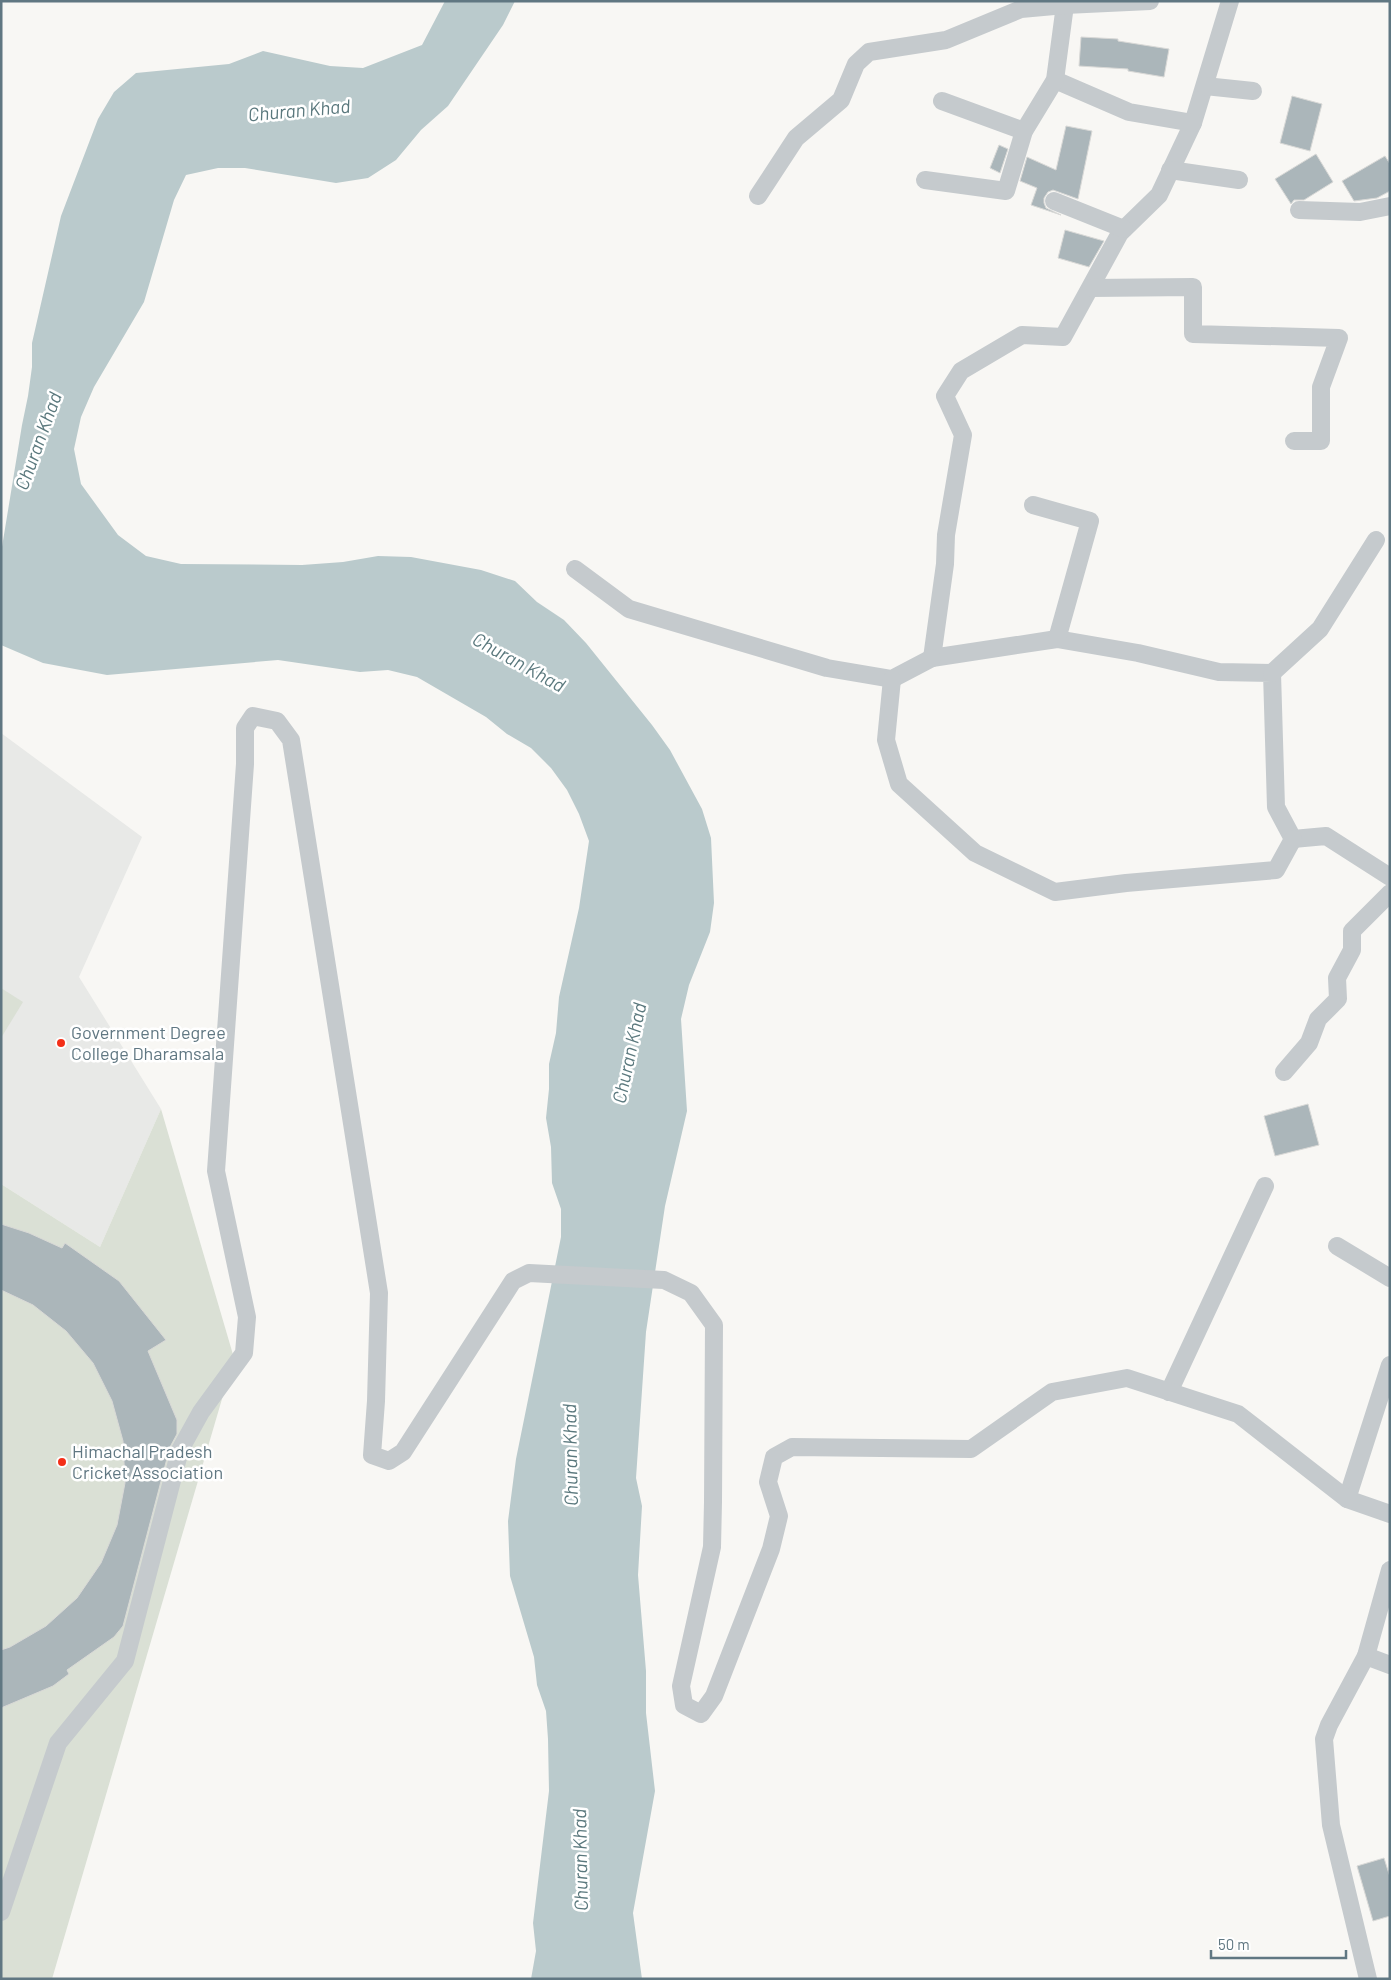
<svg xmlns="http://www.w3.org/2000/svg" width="1391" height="1980" font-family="Barlow,sans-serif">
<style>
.built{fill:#e8e9e7}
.green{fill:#dae0d5}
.water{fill:#bacacc}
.building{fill:#abb6ba;stroke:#d9d9d7}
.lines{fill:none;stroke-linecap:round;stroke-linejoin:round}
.minor{stroke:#c5cacd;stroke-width:18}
.poi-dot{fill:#f42f18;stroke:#fff;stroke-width:2}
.labels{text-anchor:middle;stroke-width:5;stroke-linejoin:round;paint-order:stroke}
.poi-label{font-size:18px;fill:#607782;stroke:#fff;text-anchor:start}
.water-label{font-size:19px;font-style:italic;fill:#5a787d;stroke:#fff}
</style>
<rect width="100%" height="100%" fill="#f8f7f4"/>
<polygon class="built" points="1,733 142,837 79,977 161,1109 100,1247 1,1184"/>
<g class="green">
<polygon points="1,988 23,1002 1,1038"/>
<polygon points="161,1109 234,1358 52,1979 1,1979 1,1184 100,1247"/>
</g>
<polygon class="water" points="445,1 515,1 503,25 448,106 421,130 396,160 368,178 336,183 245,168 218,168 186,175 174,200 144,302 94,387 81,417 74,449 81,484 118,535 146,556 181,564 302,565 343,562 378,556 411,557 481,570 515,581 537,602 564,620 586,643 652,725 670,750 702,809 711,838 714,903 710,932 689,985 681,1019 687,1111 665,1206 646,1332 636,1478 642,1506 638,1575 646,1671 646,1713 655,1791 633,1913 642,1979 531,1979 536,1951 533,1923 549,1791 548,1739 546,1711 537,1685 534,1657 510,1576 508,1521 516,1459 561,1237 561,1209 552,1183 551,1147 546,1118 549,1089 549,1064 556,1033 559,997 579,908 589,841 579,814 567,790 551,768 531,748 507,734 486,717 417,677 388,670 360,672 278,660 107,675 43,663 1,645 1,553 22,425 28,396 32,367 32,343 61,216 98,119 114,92 136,73 229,64 263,51 330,66 363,68 422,45"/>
<g class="building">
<polygon points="1081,37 1118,39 1118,41 1169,49 1164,77 1128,71 1128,69 1079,66"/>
<polygon points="1292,96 1322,104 1310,151 1280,143"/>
<polygon points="1066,126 1092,131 1078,199 1053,190 1048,192 1044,198 1044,203 1046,208 1061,215 1031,205 1037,188 1020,181 1027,157 1056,170"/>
<polygon points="999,145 1008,149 1000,173 990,168"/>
<polygon points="1316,154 1333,182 1304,200 1294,200 1291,204 1275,179"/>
<polygon points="1385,156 1390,164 1390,191 1377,198 1354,201 1342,181"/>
<polygon points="1065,230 1104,241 1089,267 1058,258"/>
<polygon points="1308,1104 1319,1145 1275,1156 1264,1116"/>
<polygon points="1,1224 29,1233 62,1248 65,1243 119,1281 166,1340 148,1351 177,1420 177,1434 170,1447 123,1626 114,1637 67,1670 69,1674 53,1686 1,1708 1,1650 10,1647 46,1626 77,1598 101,1563 117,1525 125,1483 123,1441 112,1401 93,1363 66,1331 33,1305 1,1290"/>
<polygon points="1384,1858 1390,1877 1390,1916 1373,1921 1357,1866"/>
</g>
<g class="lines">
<g class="minor">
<polyline points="1230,1 1193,123 1159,195 1120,233 1063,337 1022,335 961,371 945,396 963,435 946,535 945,564 932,658 1057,639 1138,653 1219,672 1272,673 1276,807 1293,839 1326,836 1390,877"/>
<polyline points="1055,80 1129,112 1193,123"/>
<polyline points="1205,86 1253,91"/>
<polyline points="942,101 1024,131"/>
<polyline points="1170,170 1239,180"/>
<polyline points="925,180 1006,191 1024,131 1055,80 1065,5"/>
<polyline points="758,196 796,138 841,100 856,64 869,52 946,40 1021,9 1065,5 1150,1"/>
<polyline points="1054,201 1124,229"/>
<polyline points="1299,210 1360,212 1390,206"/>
<polyline points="1091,288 1193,287 1193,334 1339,338 1321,387 1321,441 1294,441"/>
<polyline points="1033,505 1090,521 1057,639"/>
<polyline points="575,569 629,609 827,668 892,679 932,658"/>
<polyline points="1272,673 1320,629 1376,540"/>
<polyline points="892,679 886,740 899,784 975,853 1055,892 1126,883 1276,870 1293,839"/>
<polyline points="1284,1072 1309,1043 1318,1019 1338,999 1337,978 1352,950 1352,931 1390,893"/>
<polyline points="1337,1246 1390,1278"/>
<polyline points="1169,1392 1265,1186"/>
<polyline points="1347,1499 1390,1365"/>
<polyline points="1366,1656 1390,1665"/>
<polyline points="1,1912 58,1743 125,1661 180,1450 201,1412 244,1353 247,1317 216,1171 245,764 245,728 253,716 277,721 291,740 379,1293 376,1401 372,1455 389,1461 403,1452 513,1281 529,1273 664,1280 691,1293 714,1325 713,1502 712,1547 681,1686 684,1705 701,1714 714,1696 771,1549 779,1516 768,1482 774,1457 792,1447 971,1449 1052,1392 1127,1378 1238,1414 1347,1499 1390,1514"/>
<polyline points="1368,1979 1331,1825 1324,1739 1329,1725 1366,1656 1390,1570"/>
</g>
</g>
<g class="poi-dot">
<circle cx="61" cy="1043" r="5"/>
<circle cx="62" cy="1462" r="5"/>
</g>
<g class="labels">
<g class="poi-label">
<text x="71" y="1039">Government Degree<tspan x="71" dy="21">College Dharamsala</tspan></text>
<text x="72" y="1458">Himachal Pradesh<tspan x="72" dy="21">Cricket Association</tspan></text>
</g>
<g class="water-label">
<text transform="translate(299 110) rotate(-5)" y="7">Churan Khad</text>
<text transform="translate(38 441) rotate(-70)" y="7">Churan Khad</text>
<text transform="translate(519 662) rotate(29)" y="7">Churan Khad</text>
<text transform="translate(629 1053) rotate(-78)" y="7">Churan Khad</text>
<text transform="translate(570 1455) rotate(-91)" y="7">Churan Khad</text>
<text transform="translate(580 1860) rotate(-91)" y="7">Churan Khad</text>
</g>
</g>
<rect width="1391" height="1980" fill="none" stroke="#607782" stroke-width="5"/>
<path d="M1211 1950v8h135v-8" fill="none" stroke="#607782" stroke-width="2.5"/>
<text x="1218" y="1950" font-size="15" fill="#607782" stroke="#ffffff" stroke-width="4" paint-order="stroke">50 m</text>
</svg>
